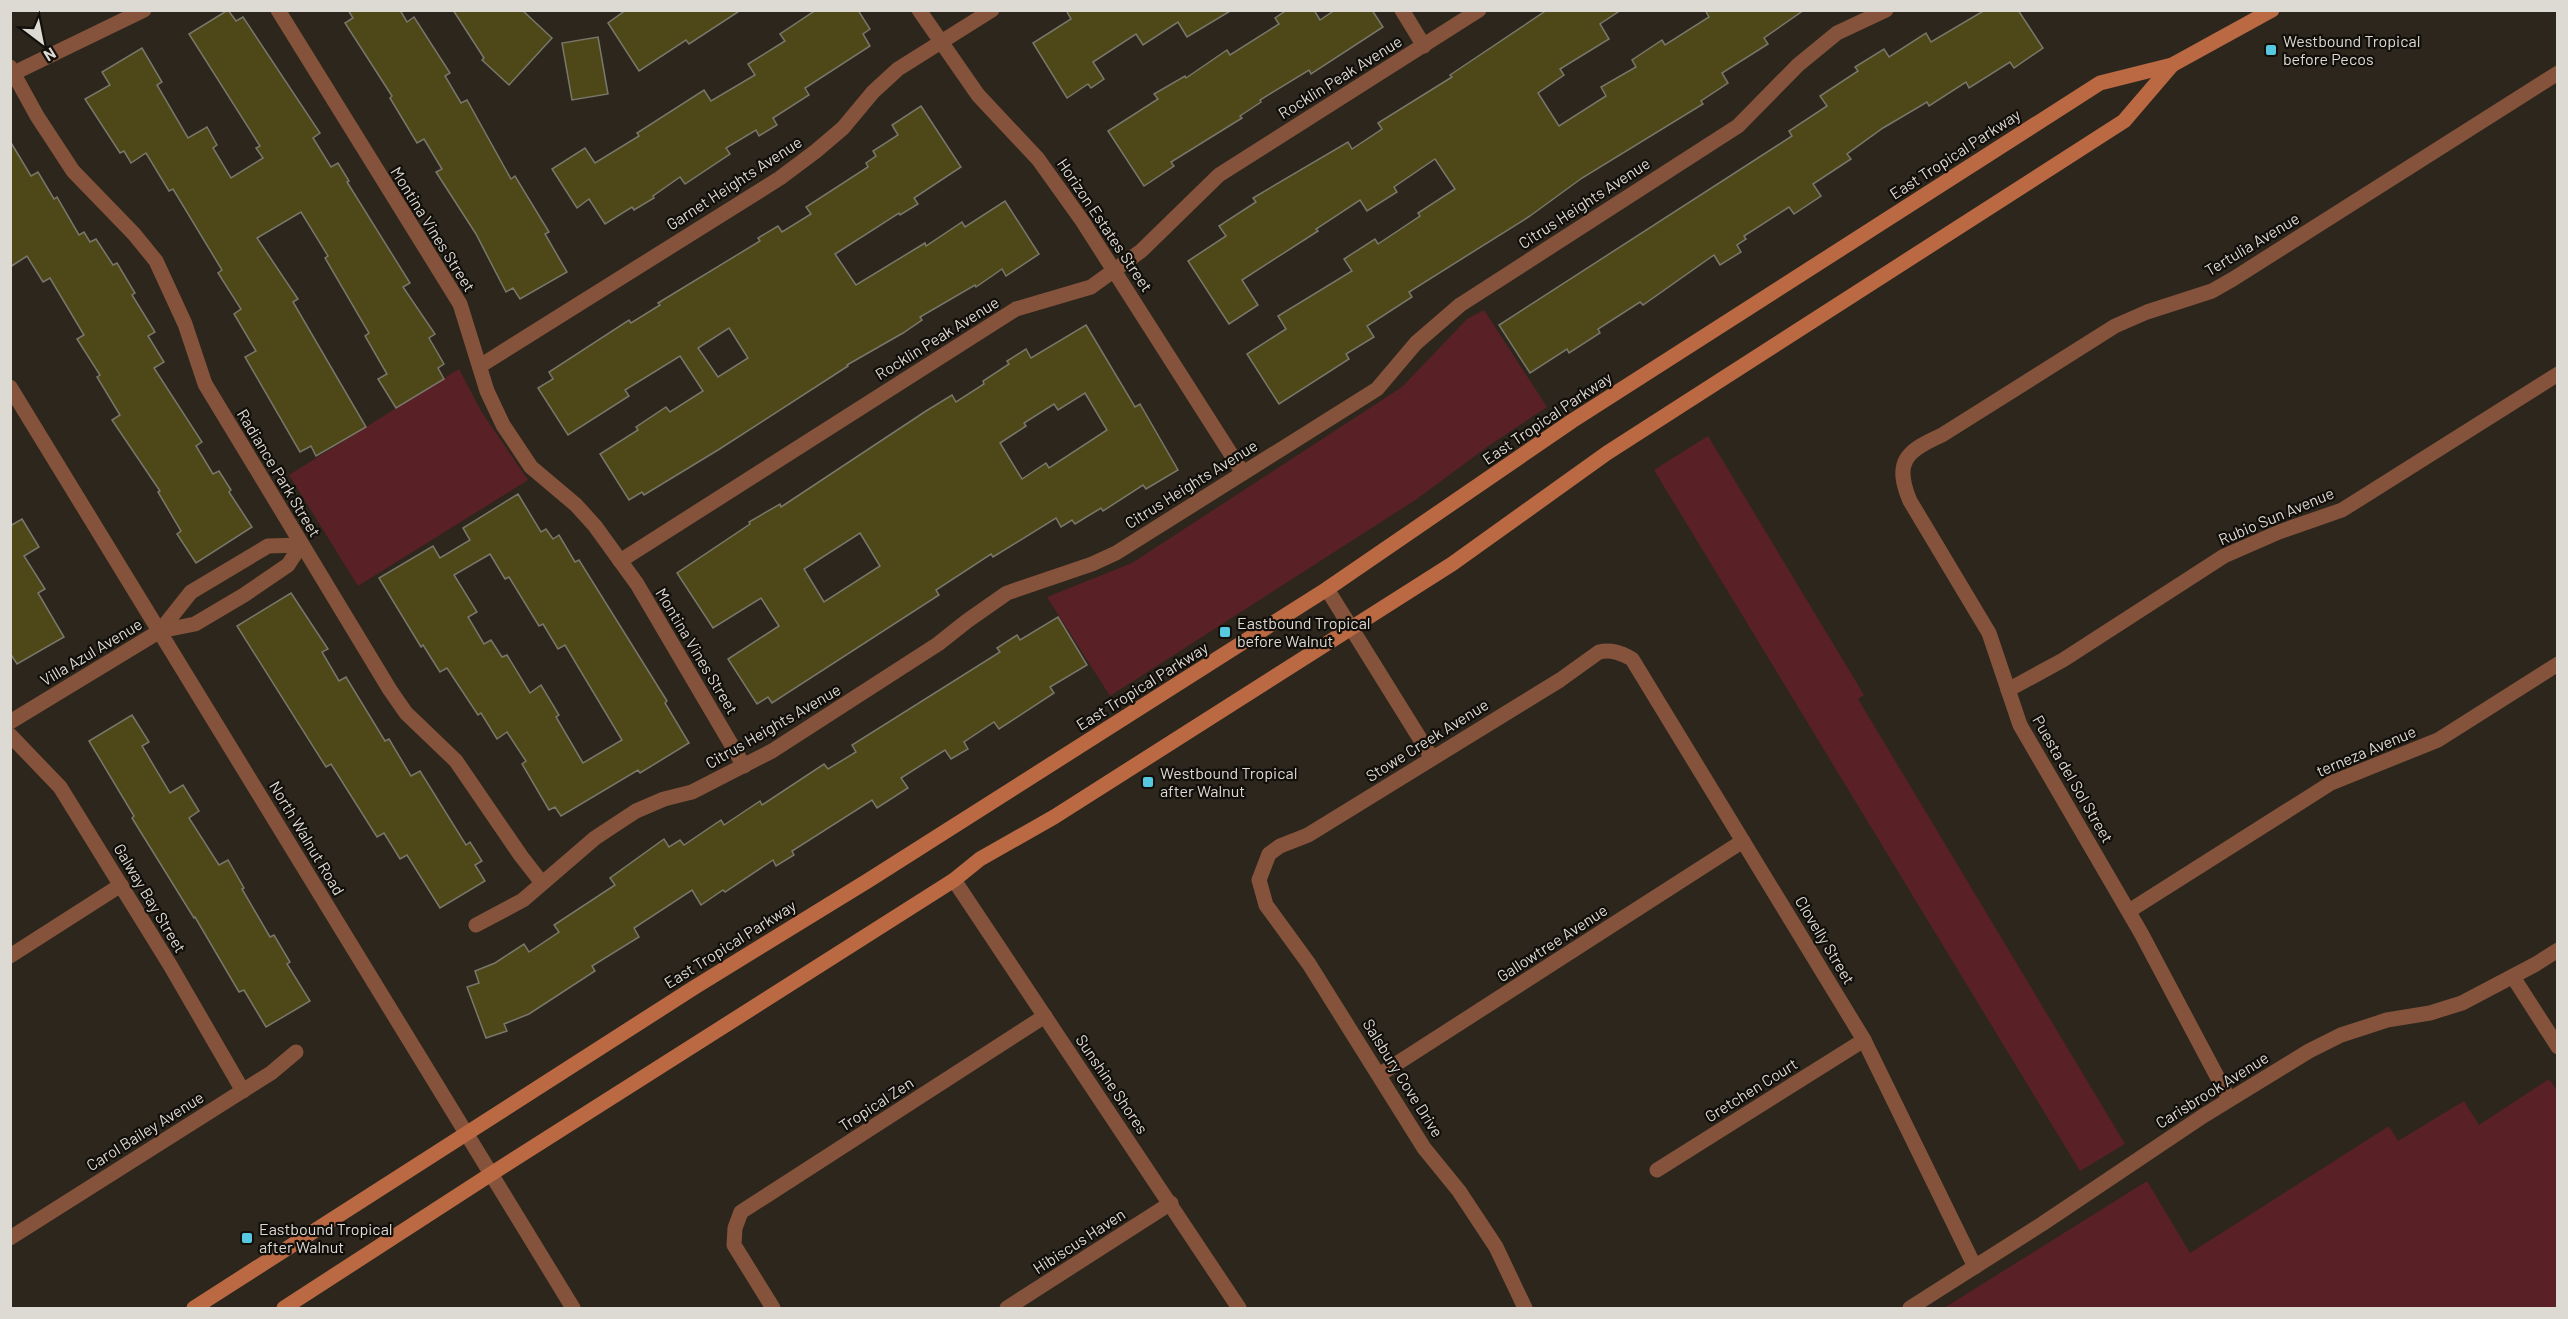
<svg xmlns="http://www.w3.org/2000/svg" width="2568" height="1319" font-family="Barlow,sans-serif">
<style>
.green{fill:#592126}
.building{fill:#4e4818;stroke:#79776b;stroke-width:1.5;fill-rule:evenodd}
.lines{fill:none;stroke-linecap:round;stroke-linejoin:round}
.minor{stroke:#85533b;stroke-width:15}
.tertiary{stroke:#85533b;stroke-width:15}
.secondary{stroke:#ba6943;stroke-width:15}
.poi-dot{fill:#56c9e1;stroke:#120f0b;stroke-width:2}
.labels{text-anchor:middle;stroke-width:4.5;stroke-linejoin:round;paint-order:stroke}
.poi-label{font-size:16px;fill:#ddd9d3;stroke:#120f0b;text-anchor:start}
.street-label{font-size:16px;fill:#ddd9d3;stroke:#120f0b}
</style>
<rect width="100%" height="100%" fill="#2c261d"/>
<g class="green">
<polygon points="1484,310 1547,407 1487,447 1417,499 1110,696 1047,597 1132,563 1402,387 1467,319"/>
<polygon points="459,369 481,411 528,480 358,586 289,475"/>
<polygon points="1708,436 1864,695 1858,699 2125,1144 2080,1171 1654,470"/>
<polygon points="2549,1079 2558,1092 2557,1308 1944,1308 2147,1181 2190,1253 2389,1126 2398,1141 2464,1101 2479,1125"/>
</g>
<g class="building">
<polygon points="228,10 236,21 243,17 320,133 313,138 331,167 338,163 349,181 347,182 410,283 403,287 435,334 429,338 444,364 438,368 444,379 396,408 378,379 387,374 365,336 369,333 325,258 328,256 301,212 257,238 298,299 293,302 366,427 316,456 311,446 300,452 245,357 256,351 234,314 241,309 218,273 222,270 173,189 169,191 146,153 131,163 124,151 120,153 85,99 110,85 102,72 142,48 162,82 157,85 188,138 207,127 217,145 213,148 231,178 263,158 256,148 260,146 189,34"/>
<polygon points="348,10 400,10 407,22 414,17 450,73 445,76 461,103 467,100 511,179 515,176 549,232 545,234 567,272 520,299 513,288 506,292 476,234 436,172 442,169 424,139 417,143 390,98 392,96 345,23 353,18"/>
<polygon points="453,10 522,10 552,38 509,85 482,60 484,58"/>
<polygon points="626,10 741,10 689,44 686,40 639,71 608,23"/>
<polygon points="816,10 858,10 870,29 863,34 870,46 805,88 809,95 773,118 777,125 759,136 756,130 726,148 730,154 685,184 680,177 653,196 654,198 634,210 632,207 605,224 589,199 577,208 552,169 585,148 595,163 639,136 637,133 704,90 711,101 755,75 748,64 785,41 780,34"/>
<polygon points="1066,10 1232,10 1187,37 1178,22 1143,45 1136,34 1093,62 1104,79 1091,88 1088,84 1067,98 1033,43 1071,19"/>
<polygon points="1287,10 1314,10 1320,20 1335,10 1372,10 1383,27 1311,74 1309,70 1260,100 1261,102 1240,116 1242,118 1171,162 1174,166 1144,186 1108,131 1158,99 1154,94 1185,76 1186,78 1227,50 1230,55 1279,24 1275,18"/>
<polygon points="1547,10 1621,10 1600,24 1609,39 1560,69 1564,75 1538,93 1559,126 1606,96 1601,87 1636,67 1632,60 1662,40 1665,45 1709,17 1705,10 1804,10 1764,38 1768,44 1722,73 1728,83 1701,101 1703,104 1582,178 1530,216 1409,292 1412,297 1367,326 1374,337 1346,354 1349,359 1279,404 1247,354 1286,329 1278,316 1352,271 1344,259 1375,239 1378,244 1420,216 1418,213 1455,189 1435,159 1394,187 1397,192 1367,211 1360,200 1316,229 1318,231 1242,280 1258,305 1229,324 1188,261 1226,236 1219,226 1256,202 1253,198 1348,142 1352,149 1382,129 1378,123 1452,77 1450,75"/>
<polygon points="1985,10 2018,10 2043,48 2014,68 2010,62 1969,88 1966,82 1929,106 1927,102 1883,128 1847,154 1851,159 1813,184 1821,196 1794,214 1789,207 1744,236 1746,239 1737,245 1741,252 1720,265 1714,255 1643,305 1640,302 1598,329 1600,333 1569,353 1567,349 1530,373 1499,325 1792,136 1789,131 1827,106 1820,96 1858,71 1855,67 1884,49 1889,57 1926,33 1931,42"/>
<polygon points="598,37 608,94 572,100 562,43"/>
<path d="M921,106L961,167L914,198L918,204L900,215L899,213L835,254L856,285L925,243L926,246L962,222L965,227L1005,201L1039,254L1006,276L1002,269L976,287L975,285L920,317L922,320L903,333L847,365L848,366L718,450L644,495L642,492L629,500L600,454L638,430L636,427L666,407L670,412L703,391L680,356L625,390L629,396L568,435L538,388L553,379L549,372L629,320L631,323L660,305L658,303L760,241L758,238L778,226L782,232L811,214L806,207L868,167L866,163L876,156L873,151L898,135L892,125ZM729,328L748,358L718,377L698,348Z"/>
<polygon points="10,141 31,176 38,172 54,199 57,197 79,235 84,232 90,242 96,239 113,265 117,263 135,293 132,295 155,332 148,336 164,362 154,368 202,442 196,446 213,474 219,471 231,490 229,492 252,527 196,563 177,534 181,531 158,492 160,491 112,420 120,415 97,377 100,375 77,339 84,335 50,278 43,282 27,256 10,267"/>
<path d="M1086,325L1135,407L1140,404L1178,470L1146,489L1143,485L1103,511L1101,508L1075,524L1072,520L1061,527L1056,518L993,557L991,554L936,590L939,595L772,703L768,697L757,704L728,659L779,626L761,598L713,628L677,573L750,524L749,522L780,504L781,507L926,411L952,395L956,402L984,384L983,381L1009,364L1007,361L1026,349L1031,358ZM1085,393L1107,430L1049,468L1046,463L1022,479L1000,443L1026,426L1024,423L1054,404L1058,410ZM860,533L880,566L824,602L804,569Z"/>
<path d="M518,494L541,532L546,529L553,539L559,535L575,562L579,560L667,701L665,703L689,743L640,773L638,770L561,816L555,807L549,810L522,764L526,761L507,732L497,739L481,713L478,715L447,668L440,672L423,645L421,647L379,578L433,546L440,558L470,540L463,528ZM490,554L505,579L509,577L539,626L543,624L558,649L565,645L622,740L583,763L556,717L559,715L541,685L530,693L507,655L502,657L491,640L484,644L468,617L477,612L454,575Z"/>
<polygon points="22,519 39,547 24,556 45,589 38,593 64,637 17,664 10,653 10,526"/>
<polygon points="291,593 328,649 322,652 339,681 346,677 385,741 389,739 411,776 420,771 466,845 470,842 482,861 475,865 485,881 440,908 407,855 400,859 384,833 377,837 331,764 326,767 237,626"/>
<polygon points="1058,617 1087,665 1050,687 1054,693 999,729 994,722 964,742 968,749 951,759 945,750 901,778 908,788 877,808 872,800 792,851 794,855 776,866 773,860 725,892 723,890 701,905 692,890 634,928 639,937 592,966 595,971 529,1014 504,1024 507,1031 486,1038 467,987 479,983 475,971 495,963 524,944 529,952 559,932 554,925 615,885 610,878 664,839 669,847 680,840 684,845 721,820 724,825 760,801 762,805 824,764 828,769 856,752 852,745 1000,652 997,648 1017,635 1020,640"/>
<polygon points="132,715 149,742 142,746 170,793 183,785 199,811 189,818 219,865 228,860 244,888 242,889 270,937 274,935 290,962 287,964 310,1001 266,1027 244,990 239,992 195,917 194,918 132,818 134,816 89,741"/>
</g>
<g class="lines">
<g class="minor">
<polyline points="278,10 460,304 487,391 503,425 531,467 576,505 595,526 637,584 744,766"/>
<polyline points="919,10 978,95 1038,159 1083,222 1243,473"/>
<polyline points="1402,10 1424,46"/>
<polyline points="10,67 37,116 73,171 134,234 156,261 185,324 205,384 390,690 406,713 456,761 521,856 542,883"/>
<polyline points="14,73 144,10"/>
<polyline points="480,366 780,178 816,151 843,128 873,92 898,69 992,10"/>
<polyline points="620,561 1016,309 1091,287 1141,251 1219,175 1479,10"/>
<polyline points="1327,589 1432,758"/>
<polyline points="160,631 191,592 268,546 301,545"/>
<polyline points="2008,690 2063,660 2224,556 2279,532 2342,510 2558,374"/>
<polyline points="10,722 160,631 195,624 244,595 288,565 301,545"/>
<polyline points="10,735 60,787 170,965 243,1091"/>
<polyline points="954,880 1239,1308"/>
<polyline points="2129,911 2331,783 2438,740 2558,664"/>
<polyline points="476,925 523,900 595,838 636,811 664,799 692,792 772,751 938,644 967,621 1007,593 1092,564 1116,553 1377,389 1416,343 1460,305 1738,126 1798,65 1837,33 1886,10"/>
<polyline points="10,956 121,885"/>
<polyline points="2513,977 2558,1047"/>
<polyline points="1379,1075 1743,841"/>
<path d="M2229,1099L2141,933L2020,725L1989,633L1910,501C1893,461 1907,451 1942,435L2115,326L2147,312L2212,291L2233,279L2558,73"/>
<polyline points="1657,1170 1864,1040"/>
<polyline points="10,1238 271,1073 296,1052"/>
<polyline points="773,1308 734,1245 735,1228 741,1212 1045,1016"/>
<polyline points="1007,1308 1171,1203"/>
<path d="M1525,1308L1496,1247L1459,1191L1424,1148L1309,964L1266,905L1259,880L1269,854L1280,846L1308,835L1560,680L1599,652C1611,649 1621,653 1632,659L1864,1040L1975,1267"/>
<polyline points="1910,1308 2042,1224 2203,1116 2309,1051 2341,1035 2387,1020 2430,1013 2462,1003 2536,964 2558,950"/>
</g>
<polyline class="tertiary" points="10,387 573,1308"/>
<g class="secondary">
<polyline points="194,1308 695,987 869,880 1327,589 1572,421 2100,83 2172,65 2272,10"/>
<polyline points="284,1308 491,1174 954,880 980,859 1054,817 1452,564 1607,453 2124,121 2172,65"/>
</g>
</g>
<g class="poi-dot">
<rect x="2265" y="44" width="12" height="12" rx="3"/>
<rect x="1219" y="626" width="12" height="12" rx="3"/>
<rect x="1142" y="776" width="12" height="12" rx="3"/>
<rect x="241" y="1232" width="12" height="12" rx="3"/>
</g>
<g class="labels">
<g class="poi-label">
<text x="2283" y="47">Westbound Tropical<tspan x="2283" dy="18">before Pecos</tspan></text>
<text x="1237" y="629">Eastbound Tropical<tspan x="1237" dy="18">before Walnut</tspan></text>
<text x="1160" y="779">Westbound Tropical<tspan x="1160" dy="18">after Walnut</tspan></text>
<text x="259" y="1235">Eastbound Tropical<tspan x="259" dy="18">after Walnut</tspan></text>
</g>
<g class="street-label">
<text transform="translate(1340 77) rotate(-32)" y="6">Rocklin Peak Avenue</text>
<text transform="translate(1955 154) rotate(-33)" y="6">East Tropical Parkway</text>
<text transform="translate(734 183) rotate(-33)" y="6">Garnet Heights Avenue</text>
<text transform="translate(1584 203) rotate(-33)" y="6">Citrus Heights Avenue</text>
<text transform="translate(1105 225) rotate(56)" y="6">Horizon Estates Street</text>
<text transform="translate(433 229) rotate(58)" y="6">Montina Vines Street</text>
<text transform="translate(2252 244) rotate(-31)" y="6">Tertulia Avenue</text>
<text transform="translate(937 338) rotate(-32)" y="6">Rocklin Peak Avenue</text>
<text transform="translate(1547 418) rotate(-34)" y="6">East Tropical Parkway</text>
<text transform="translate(279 473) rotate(59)" y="6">Radiance Park Street</text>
<text transform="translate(1191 484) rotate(-32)" y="6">Citrus Heights Avenue</text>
<text transform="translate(2276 516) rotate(-23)" y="6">Rubio Sun Avenue</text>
<text transform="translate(697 651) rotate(59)" y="6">Montina Vines Street</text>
<text transform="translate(91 652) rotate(-31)" y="6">Villa Azul Avenue</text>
<text transform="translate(1142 686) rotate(-32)" y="6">East Tropical Parkway</text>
<text transform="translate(773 726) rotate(-30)" y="6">Citrus Heights Avenue</text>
<text transform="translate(1427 740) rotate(-32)" y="6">Stowe Creek Avenue</text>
<text transform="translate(2366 751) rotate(-23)" y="6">terneza Avenue</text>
<text transform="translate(2073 779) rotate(60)" y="6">Puesta del Sol Street</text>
<text transform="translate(307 838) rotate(59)" y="6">North Walnut Road</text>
<text transform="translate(150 898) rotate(59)" y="6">Galway Bay Street</text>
<text transform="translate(1825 940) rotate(59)" y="6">Clovelly Street</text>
<text transform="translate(1552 943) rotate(-33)" y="6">Gallowtree Avenue</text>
<text transform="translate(730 944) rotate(-32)" y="6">East Tropical Parkway</text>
<text transform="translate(1403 1078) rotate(58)" y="6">Salsbury Cove Drive</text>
<text transform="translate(1112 1084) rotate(56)" y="6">Sunshine Shores</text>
<text transform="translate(1751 1090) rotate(-32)" y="6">Gretchen Court</text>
<text transform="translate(2212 1090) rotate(-32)" y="6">Carisbrook Avenue</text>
<text transform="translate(876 1104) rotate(-33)" y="6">Tropical Zen</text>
<text transform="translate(145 1131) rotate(-32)" y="6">Carol Bailey Avenue</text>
<text transform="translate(1079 1241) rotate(-33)" y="6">Hibiscus Haven</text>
</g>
</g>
<rect width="2568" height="1319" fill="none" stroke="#ddd9d3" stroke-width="24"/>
<g transform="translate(42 42) rotate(148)" stroke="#120f0b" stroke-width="4.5" paint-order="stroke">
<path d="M0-4.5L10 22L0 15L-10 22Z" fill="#ddd9d3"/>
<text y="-9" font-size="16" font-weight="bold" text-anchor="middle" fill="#ddd9d3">N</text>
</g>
</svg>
